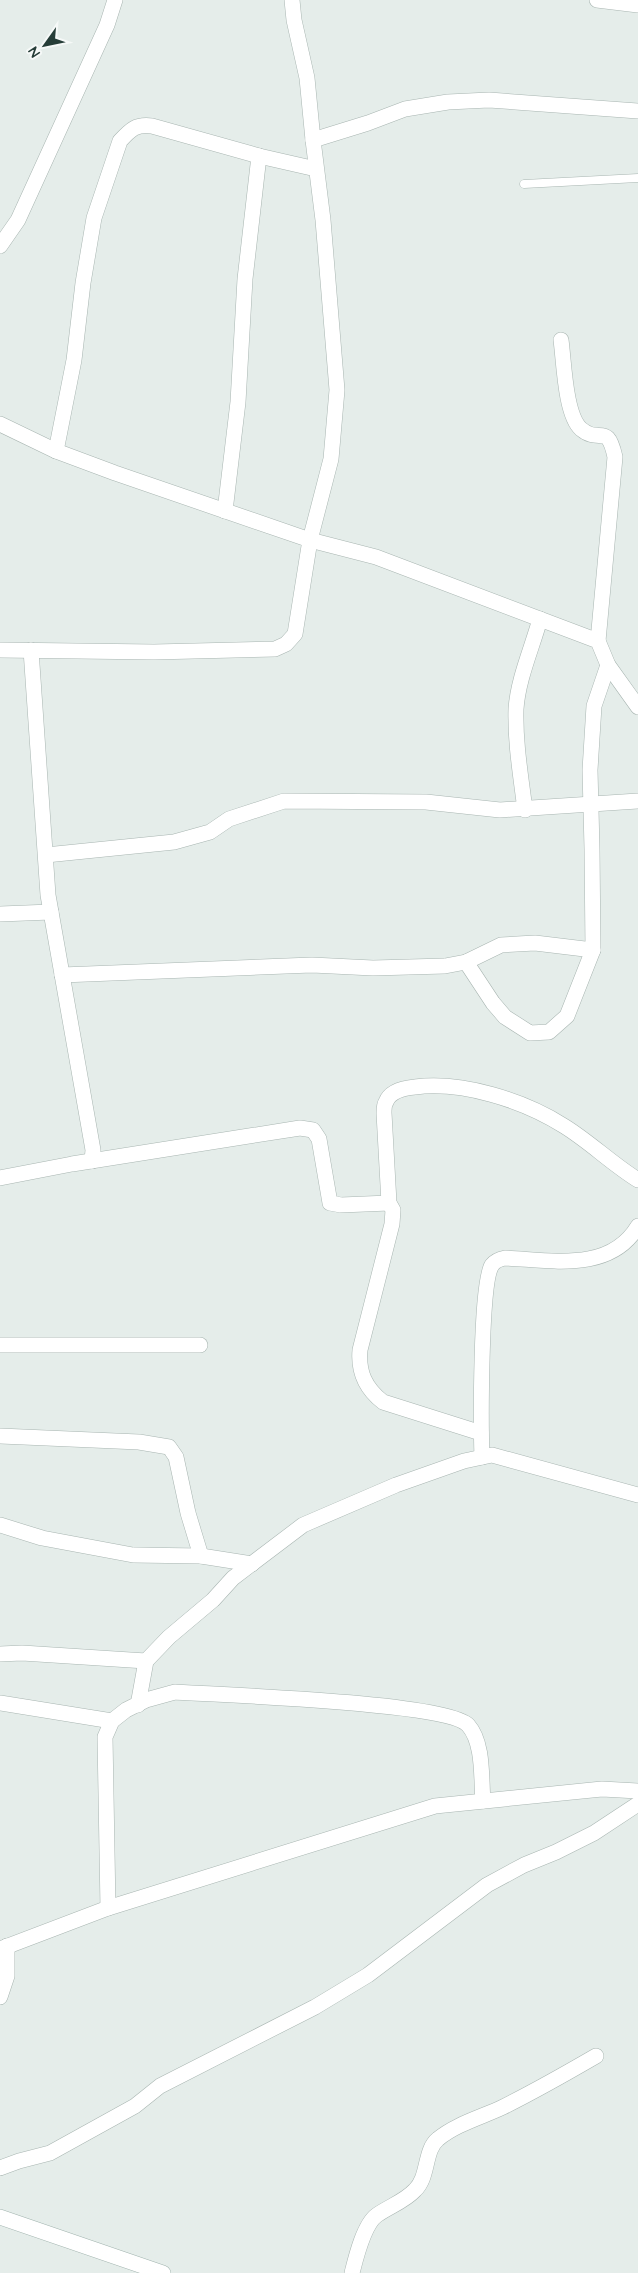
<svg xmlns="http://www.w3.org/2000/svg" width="638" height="2273" font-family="Quicksand,sans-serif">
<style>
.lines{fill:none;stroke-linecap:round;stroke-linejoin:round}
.lane-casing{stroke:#a8b5b1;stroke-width:9}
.street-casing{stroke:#a8b5b1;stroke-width:16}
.secondary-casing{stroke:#a2b4af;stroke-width:16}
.lane{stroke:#fff;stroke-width:8}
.street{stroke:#fff;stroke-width:15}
.secondary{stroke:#fff;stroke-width:15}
</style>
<rect width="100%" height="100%" fill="#e5edea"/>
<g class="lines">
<g class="lane-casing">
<polyline id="lane" points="524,184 638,178"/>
</g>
<g class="street-casing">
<g id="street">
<polyline points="597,0 638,5"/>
<polyline points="313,140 368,123 405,109 448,102 489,100 638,111"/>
<polyline points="0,246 18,220 107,25 115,0"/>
<path d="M561,340C564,361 565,415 581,429C600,445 607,421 615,457L598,641"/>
<polyline points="0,424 56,451 115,473 310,540 376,557 598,641 608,665 638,707"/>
<path d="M56,451L74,360L83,283L94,218L120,141C131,129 136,124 152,126L259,156L316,169"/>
<polyline points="225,511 238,402 245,279 259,156"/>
<polyline points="0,650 154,652 275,649 286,644 295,634 310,540 331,459 337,390 323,220 313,140 307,78 294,20 292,0"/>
<polyline points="31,650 48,895 93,1150 92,1161"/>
<path d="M525,810C521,777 515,743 516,709C518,679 532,648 540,619"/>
<polyline points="46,855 174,842 210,832 229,819 284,801 426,802 500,810 638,801"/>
<polyline points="0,914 51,912"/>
<polyline points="466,962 493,1003 505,1017 530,1033 549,1032 567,1016 593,950 592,849 590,770 594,706 608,665"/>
<polyline points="62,975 312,965 373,968 445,966 466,962 501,945 535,943 593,950"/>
<polyline points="0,1178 72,1164 300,1128 313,1130 319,1139 330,1203 341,1205 389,1203"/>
<polyline points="0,1345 200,1345"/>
<path d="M481,1433L383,1402C365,1388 358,1372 360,1350L392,1224L393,1210L389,1203L384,1113C384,1110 384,1105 386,1102C390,1091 404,1088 415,1087C462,1081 523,1100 564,1126C590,1142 612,1164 638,1180"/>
<polyline points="0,1436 139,1442 169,1447 176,1457 188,1513 201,1556"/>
<path d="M482,1457C481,1429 480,1283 492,1265C495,1261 500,1259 505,1258C551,1260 610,1273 638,1226"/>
<polyline points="0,1525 42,1538 133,1555 201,1556 252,1564"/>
<polyline points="0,1654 22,1653 146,1661"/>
<polyline points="0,1703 112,1721"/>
<polyline points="138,1705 146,1661 169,1637 213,1600 233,1578 303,1525 396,1485 464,1461 492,1455 638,1495"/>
<path d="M108,1908L105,1737L112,1721L126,1710L146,1700L175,1692C219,1695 446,1702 468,1725C484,1743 481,1778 483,1801"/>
<polyline points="0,1949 108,1908 435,1806 602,1789 638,1791"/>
<polyline points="0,1997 7,1976 7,1946"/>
<polyline points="0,2168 19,2161 50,2153 135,2106 160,2086 315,2007 368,1975 487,1885 524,1865 556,1852 594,1833 638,1804"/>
<path d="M352,2273C356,2257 364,2224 377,2215C390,2206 405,2201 415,2190C429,2177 424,2150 438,2139C456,2124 482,2117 503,2107C535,2091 565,2074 596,2056"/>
</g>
</g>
<g class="secondary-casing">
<polyline id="secondary" points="0,2217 163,2273"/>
</g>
<use href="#lane" class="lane"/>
<use href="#street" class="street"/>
<use href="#secondary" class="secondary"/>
</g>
<g transform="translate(45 45) rotate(237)" stroke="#f6f9f8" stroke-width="4" paint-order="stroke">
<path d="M0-4L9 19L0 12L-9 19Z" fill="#263d38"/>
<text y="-8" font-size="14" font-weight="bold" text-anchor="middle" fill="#263d38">N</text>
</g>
</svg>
